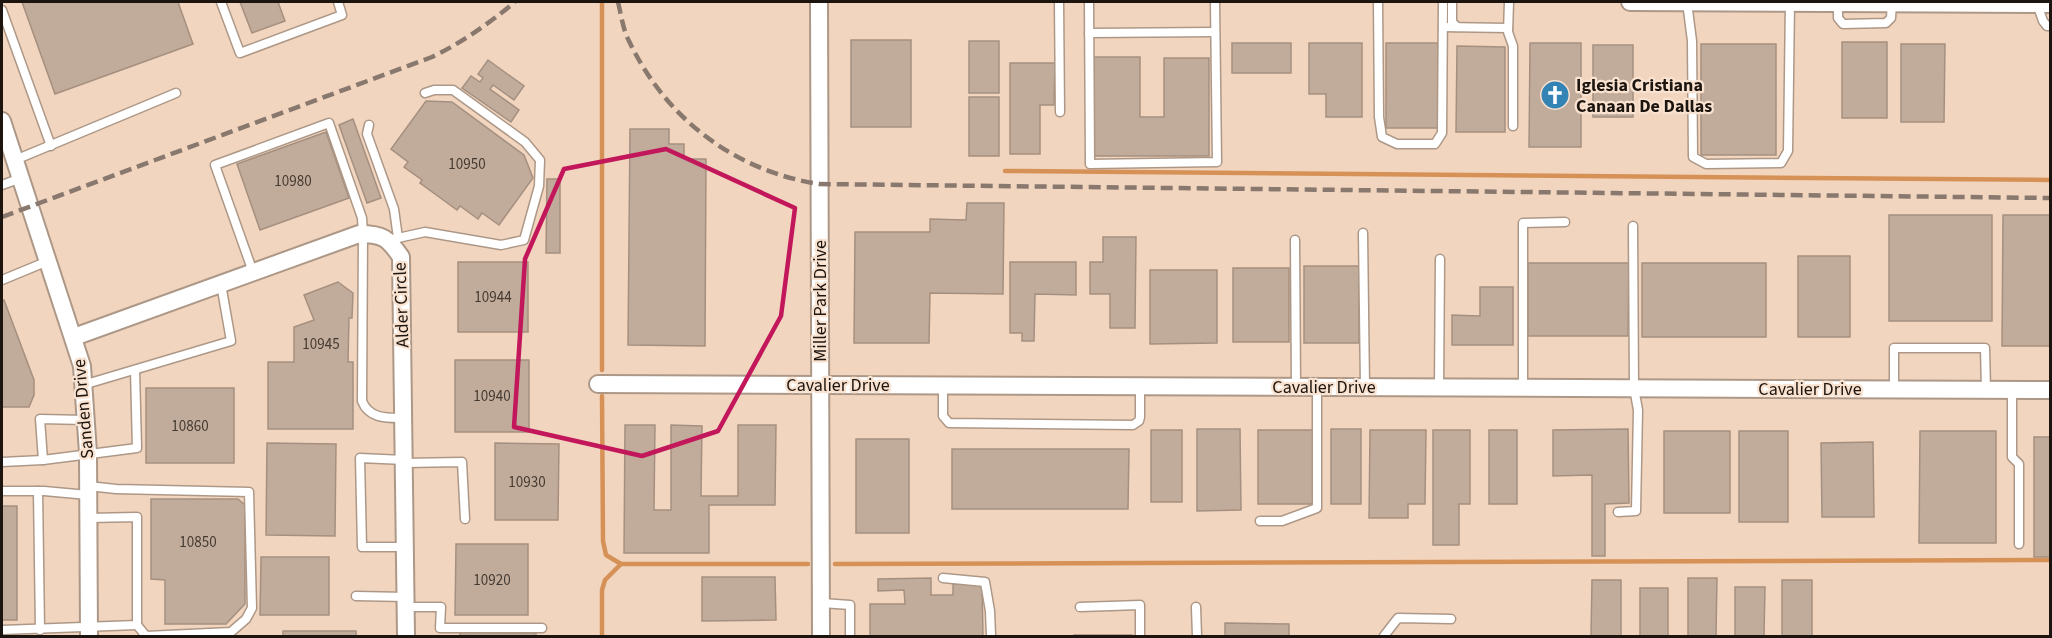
<svg xmlns="http://www.w3.org/2000/svg" width="2052" height="638" font-family="'Source Sans 3',sans-serif">
<style>
.built{fill:#f2d5bf}
.lines{fill:none;stroke-linecap:round;stroke-linejoin:round}
.stream{stroke:#d69157;stroke-width:4.5}
.building{fill:#c1ab9a;stroke:#a59080;stroke-width:1.5}
.service-casing{stroke:#ad9887;stroke-width:11}
.minor-casing{stroke:#ad9887;stroke-width:20}
.service{stroke:#fff;stroke-width:8}
.minor{stroke:#fff;stroke-width:16}
.rail{stroke:#88786d;stroke-width:4.5;stroke-dasharray:12 6;stroke-linecap:butt}
.marked{fill:none;stroke:#c2185b;stroke-width:4.5;stroke-linejoin:round}
.labels{text-anchor:middle;stroke-width:4.5;stroke-linejoin:round;paint-order:stroke}
.number-label{font-size:15px;fill:#453a31}
.poi-label{font-size:18px;font-weight:bold;fill:#1c140e;stroke:#f9e2d0;text-anchor:start}
.street-label{font-size:18px;fill:#1c140e;stroke:#f9e2d0}
</style>
<rect width="100%" height="100%" fill="#f9e2d0"/>
<rect class="built" x="2" y="2" width="2048" height="634"/>
<g class="lines">
<g class="stream">
<polyline points="602,2 602,370"/>
<polyline points="1005,171 2050,180"/>
<polyline points="602,396 603,541 606,555 621,564 808,564"/>
<polyline points="835,564 2050,560"/>
<polyline points="602,636 602,590 605,580 621,564"/>
</g>
</g>
<g class="building">
<polygon points="22,2 178,2 193,44 55,94"/>
<polygon points="240,2 278,2 285,21 252,33"/>
<rect x="851" y="40" width="60" height="87"/>
<rect x="969" y="41" width="30" height="52"/>
<rect x="1842" y="42" width="45" height="76"/>
<rect x="1232" y="43" width="59" height="30"/>
<polygon points="1309,43 1362,43 1362,117 1326,117 1326,94 1309,94"/>
<rect x="1386" y="43" width="52" height="85"/>
<polygon points="1530,43 1581,43 1581,147 1529,147"/>
<rect x="1701" y="44" width="75" height="111"/>
<polygon points="1901,44 1945,44 1944,122 1901,122"/>
<rect x="1593" y="45" width="40" height="72"/>
<polygon points="1457,46 1505,47 1505,132 1456,132"/>
<polygon points="1094,57 1140,57 1140,117 1164,117 1164,58 1209,58 1209,156 1094,156"/>
<polygon points="488,60 524,86 514,100 493,85 490,89 519,110 511,122 462,88 471,76 480,82 483,78 478,74"/>
<polygon points="1010,63 1055,63 1054,105 1040,105 1040,154 1010,154"/>
<rect x="969" y="97" width="30" height="59"/>
<polygon points="426,101 452,102 524,155 533,178 499,225 482,213 478,219 460,206 457,210 420,183 422,180 404,167 408,162 391,149"/>
<polygon points="353,119 381,198 367,203 339,125"/>
<polygon points="630,129 669,129 669,144 684,144 684,159 706,159 705,346 628,345"/>
<polygon points="326,132 349,198 260,230 237,164"/>
<polygon points="547,179 560,179 560,253 546,253"/>
<polygon points="967,203 1004,203 1003,294 930,293 929,343 854,343 855,232 930,232 930,219 966,220"/>
<rect x="1889" y="215" width="103" height="106"/>
<polygon points="2003,215 2050,215 2050,346 2002,346"/>
<polygon points="1103,237 1136,237 1135,328 1110,328 1110,294 1090,294 1090,262 1103,262"/>
<rect x="1798" y="256" width="52" height="81"/>
<rect x="458" y="262" width="70" height="70"/>
<polygon points="1010,262 1076,262 1076,295 1035,294 1034,341 1022,341 1022,333 1010,333"/>
<polygon points="1528,263 1629,263 1628,336 1528,336"/>
<rect x="1642" y="263" width="124" height="74"/>
<rect x="1304" y="266" width="55" height="77"/>
<rect x="1233" y="268" width="56" height="74"/>
<polygon points="1150,270 1217,270 1217,343 1150,344"/>
<polygon points="338,282 353,293 352,318 349,318 348,362 353,362 353,429 268,429 268,362 294,362 294,327 314,320 304,295"/>
<polygon points="1480,287 1513,287 1513,345 1452,345 1452,315 1480,316"/>
<polygon points="4,300 34,380 34,395 29,407 2,407 2,301"/>
<rect x="455" y="360" width="74" height="72"/>
<rect x="146" y="388" width="88" height="75"/>
<polygon points="625,425 655,425 654,510 671,510 671,425 702,426 701,496 738,496 738,425 776,425 775,505 709,505 709,553 624,553"/>
<polygon points="1197,429 1240,429 1241,510 1197,511"/>
<rect x="1331" y="429" width="30" height="75"/>
<polygon points="1628,429 1629,503 1605,504 1605,556 1592,556 1592,475 1553,476 1553,430"/>
<rect x="1151" y="430" width="31" height="72"/>
<rect x="1258" y="430" width="56" height="74"/>
<polygon points="1370,430 1426,430 1425,504 1408,504 1408,518 1369,518"/>
<polygon points="1433,430 1470,430 1470,504 1459,504 1459,545 1433,545"/>
<rect x="1489" y="430" width="28" height="74"/>
<rect x="1664" y="431" width="66" height="82"/>
<rect x="1739" y="431" width="49" height="91"/>
<polygon points="1920,431 1996,431 1996,543 1919,543"/>
<rect x="2034" y="437" width="16" height="120"/>
<rect x="856" y="439" width="53" height="94"/>
<polygon points="1873,442 1874,517 1822,517 1821,443"/>
<polygon points="267,443 336,444 335,536 266,535"/>
<polygon points="495,443 559,444 558,520 495,520"/>
<polygon points="952,449 1129,449 1128,509 952,509"/>
<polygon points="151,499 238,499 245,505 245,604 226,624 165,624 165,580 151,579"/>
<rect x="2" y="506" width="15" height="114"/>
<polygon points="456,544 528,544 528,615 455,615"/>
<polygon points="261,557 329,557 329,615 260,615"/>
<polygon points="702,577 775,577 776,620 702,621"/>
<polygon points="931,578 931,595 953,595 953,584 982,584 983,636 870,636 870,604 905,604 904,590 878,591 878,579"/>
<polygon points="1688,578 1717,578 1716,636 1688,636"/>
<polygon points="1592,580 1621,580 1621,636 1591,636"/>
<rect x="1782" y="580" width="30" height="56"/>
<polygon points="1735,587 1765,587 1764,636 1735,636"/>
<rect x="1640" y="588" width="28" height="48"/>
<polygon points="1225,623 1289,624 1289,636 1225,636"/>
<rect x="283" y="631" width="73" height="5"/>
<polygon points="460,632 536,633 536,636 460,636"/>
<rect x="1074" y="635" width="58" height="1"/>
</g>
<g class="lines">
<g class="service-casing">
<g id="service">
<polyline points="221,2 240,53 342,15 338,2"/>
<polyline points="1059,2 1060,112"/>
<polyline points="1089,2 1090,164 1217,162 1215,2"/>
<polyline points="1378,2 1379,117 1382,137 1397,144 1435,144 1442,133 1443,2"/>
<polyline points="1452,2 1452,22 1457,27"/>
<polyline points="1509,2 1508,32 1513,46 1513,126"/>
<polyline points="1687,2 1692,41 1693,157 1706,164 1781,163 1788,151 1790,2"/>
<polyline points="1838,2 1838,18 1843,24 1886,23 1891,18 1892,2"/>
<polyline points="2037,4 2043,21 2047,26 2050,26"/>
<polyline points="2,10 51,146"/>
<polyline points="1443,27 1508,28"/>
<polyline points="1089,33 1215,32"/>
<polyline points="369,125 367,134 394,209 398,238"/>
<polyline points="15,160 176,93"/>
<polyline points="2,185 21,178"/>
<polyline points="1363,233 1365,387"/>
<polyline points="389,240 425,232 501,245 524,240 539,186 540,160 525,142 453,90 434,90 425,93"/>
<polyline points="1295,240 1296,387"/>
<path d="M253,272L215,165L329,123L362,218L363,234L362,401C369,419 387,418 403,418"/>
<polyline points="2,280 48,261"/>
<polyline points="83,385 231,341 221,284"/>
<polyline points="943,385 943,416 949,423 1133,425 1139,421 1140,417 1140,386"/>
<polyline points="1439,387 1440,259"/>
<polyline points="1523,388 1523,223 1565,222"/>
<polyline points="1894,389 1894,348 1985,348 1986,390"/>
<polyline points="2012,390 2012,457 2019,464 2019,544"/>
<polyline points="43,460 40,419 85,420"/>
<polyline points="404,460 360,458 362,547 405,547"/>
<polyline points="2,462 43,460 137,448 135,370"/>
<polyline points="404,463 462,462 465,519"/>
<polyline points="88,486 116,489 249,492 252,608 246,619 231,632 146,636 137,625"/>
<polyline points="2,491 44,491 88,495"/>
<polyline points="38,491 40,630"/>
<polyline points="1618,512 1636,511 1638,410 1634,388 1633,226"/>
<polyline points="1260,521 1282,521 1317,508 1317,387"/>
<polyline points="943,578 985,582 990,611 991,636"/>
<polyline points="356,596 406,597"/>
<polyline points="822,603 850,605 850,636"/>
<polyline points="406,607 441,607 440,628 542,628"/>
<polyline points="1080,607 1140,605 1140,636"/>
<polyline points="1196,607 1197,636"/>
<polyline points="2,630 137,625 137,517 88,518"/>
<polyline points="1384,636 1398,618 1451,619"/>
</g>
</g>
<g class="minor-casing">
<g id="minor">
<polyline points="819,2 821,636"/>
<polyline points="1630,2 2050,4"/>
<polyline points="2,121 82,366 88,453 89,636"/>
<path d="M74,337L359,234C383,234 388,238 401,257L406,636"/>
<polyline points="598,384 2050,390"/>
</g>
</g>
<use href="#service" class="service"/>
<use href="#minor" class="minor"/>
<g class="rail">
<path d="M618,2C621,14 623,30 629,41C666,119 735,171 819,184L2050,198"/>
<path d="M2,217L432,57C463,42 488,24 515,2"/>
</g>
</g>
<path class="marked" d="M666,149L795,208L781,316L718,431L642,456L514,427L525,259L564,169Z"/>
<defs>
<g id="church-disc" transform="scale(1.5)"><circle r="9.5" fill="#3384b5" stroke="#f9e2d0"/><path d="M-1.2-6h2.4v3.5h3.3v2.4h-3.3V6h-2.4V-.1h-3.3v-2.4h3.3Z" fill="#fff"/></g>
</defs>
<g fill-rule="evenodd">
<use href="#church-disc" x="1555" y="95"/>
</g>
<g class="labels">
<g class="number-label">
<text x="467" y="169">10950</text>
<text x="293" y="186">10980</text>
<text x="493" y="302">10944</text>
<text x="321" y="349">10945</text>
<text x="492" y="401">10940</text>
<text x="190" y="431">10860</text>
<text x="527" y="487">10930</text>
<text x="198" y="547">10850</text>
<text x="492" y="585">10920</text>
</g>
<g class="poi-label">
<text x="1576" y="91">Iglesia Cristiana<tspan x="1576" dy="21">Canaan De Dallas</tspan></text>
</g>
<g class="street-label">
<text transform="translate(820 301) rotate(-90)" y="6">Miller Park Drive</text>
<text transform="translate(401 305) rotate(-92)" y="6">Alder Circle</text>
<text x="838" y="391">Cavalier Drive</text>
<text x="1324" y="393">Cavalier Drive</text>
<text x="1810" y="395">Cavalier Drive</text>
<text transform="translate(83 409) rotate(-95)" y="6">Sanden Drive</text>
</g>
</g>
<rect width="2052" height="638" fill="none" stroke="#1c140e" stroke-width="6"/>
</svg>
